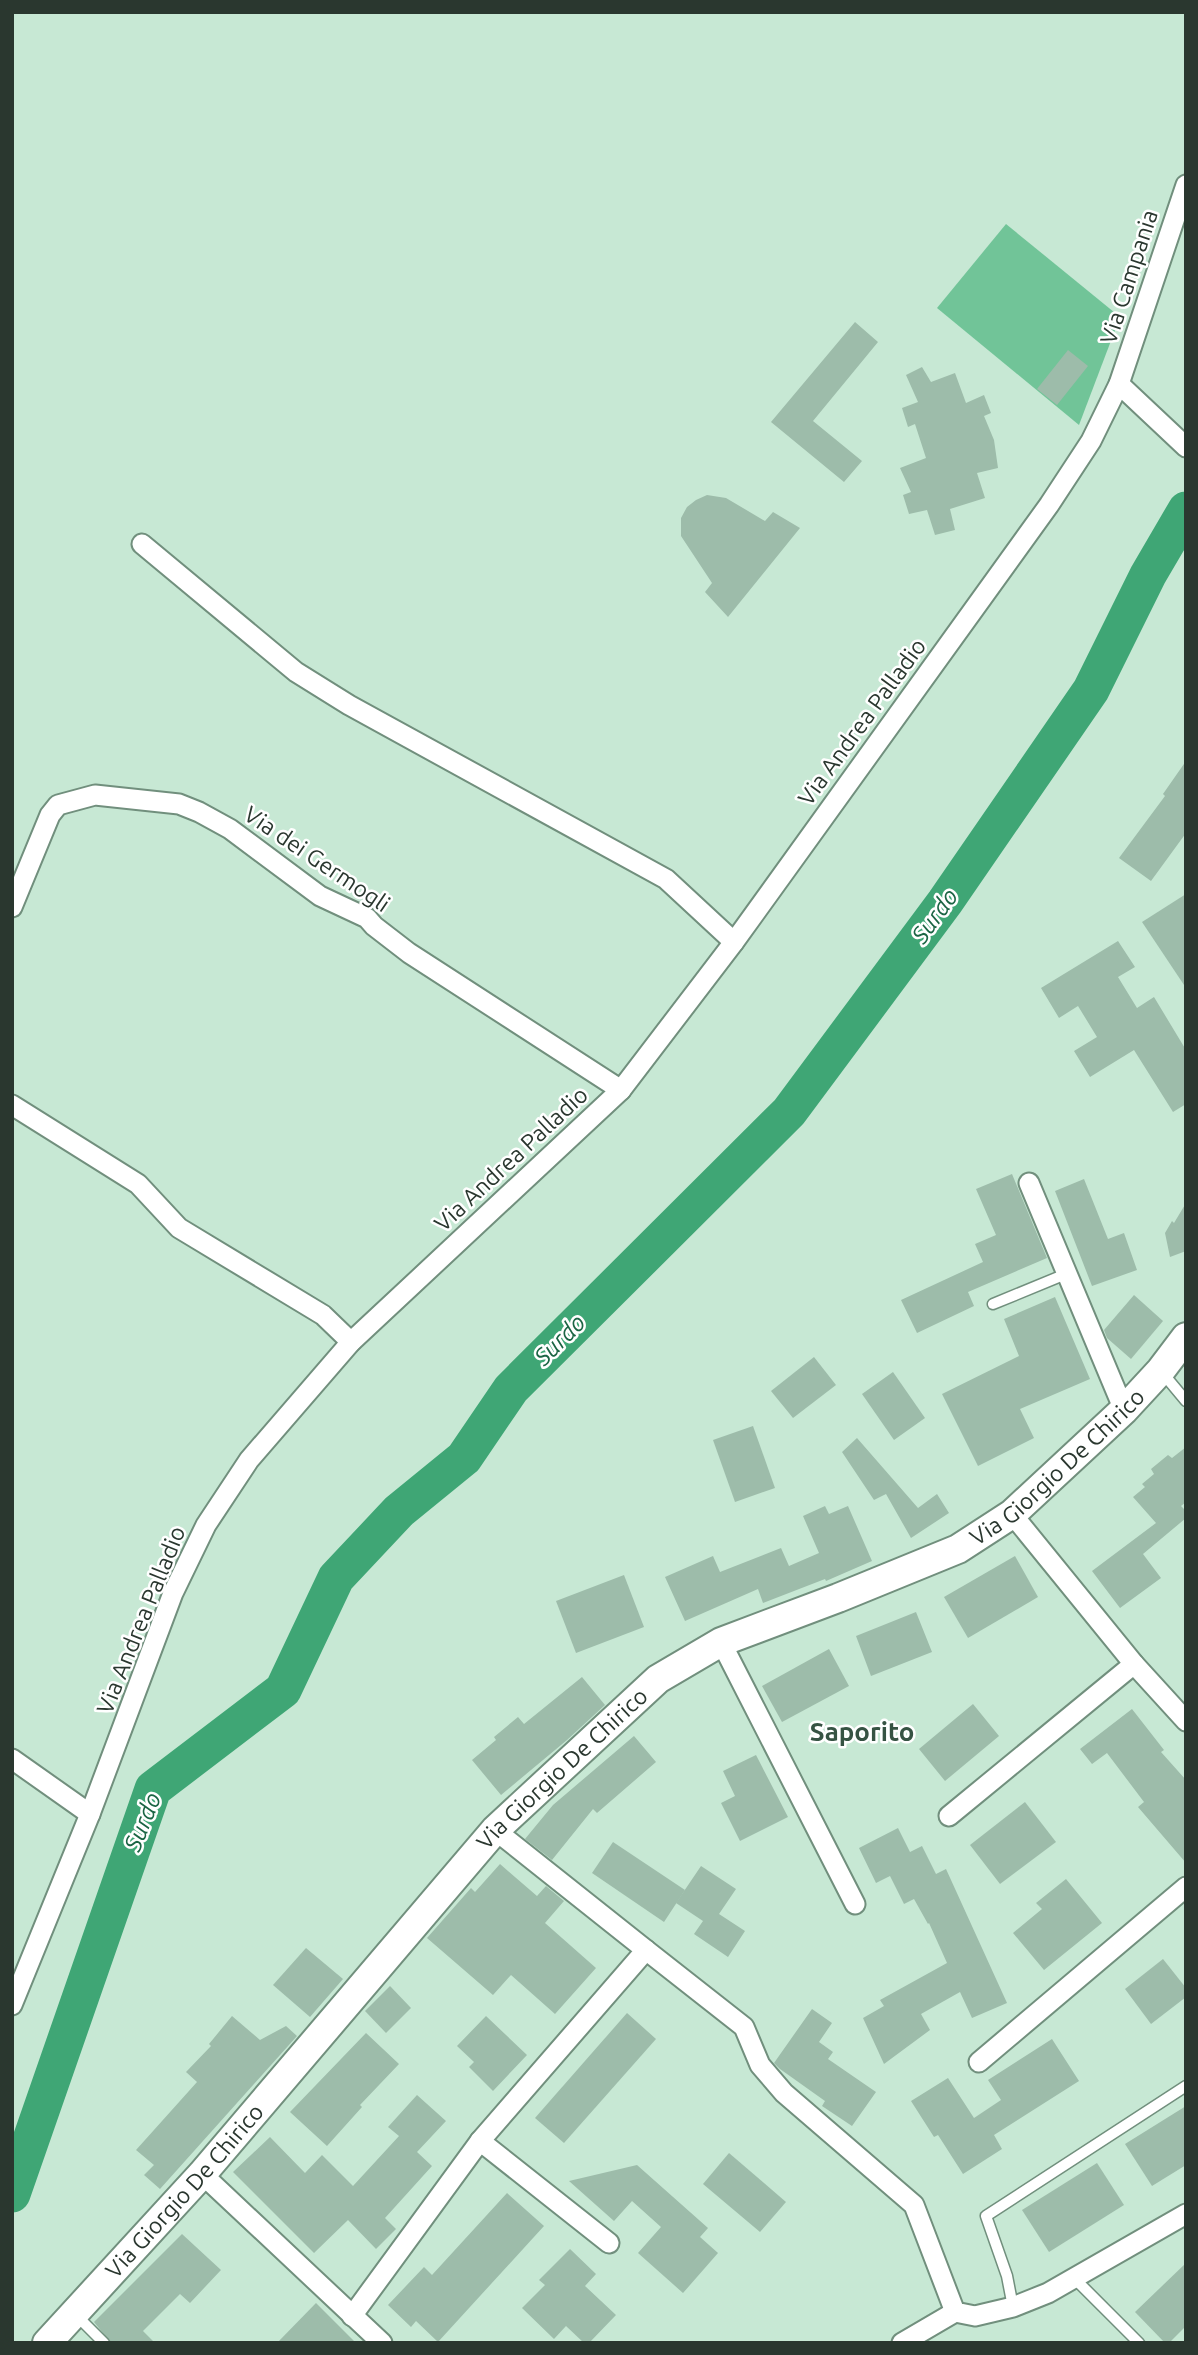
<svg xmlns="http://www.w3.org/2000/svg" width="1198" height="2355" font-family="Ubuntu,sans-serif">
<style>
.green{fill:#71c498}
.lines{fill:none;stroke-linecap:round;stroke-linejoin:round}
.river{stroke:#3fa675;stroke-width:37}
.building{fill:#9dbcaa}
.service-casing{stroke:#718f7d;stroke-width:13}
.minor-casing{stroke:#718f7d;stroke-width:23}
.secondary-casing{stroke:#718f7d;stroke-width:32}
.service{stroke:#fff;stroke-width:10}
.minor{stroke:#fff;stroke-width:19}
.secondary{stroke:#fff;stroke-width:28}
.labels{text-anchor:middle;stroke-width:5;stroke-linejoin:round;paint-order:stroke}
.street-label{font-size:23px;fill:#2a372f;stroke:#fff}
.water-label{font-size:24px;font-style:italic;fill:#1b6544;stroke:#fff}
.quarter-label{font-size:26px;font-weight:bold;fill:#365343;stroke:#fff}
</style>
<rect width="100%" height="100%" fill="#c7e8d4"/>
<polygon class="green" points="1006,224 1120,317 1079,425 937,308"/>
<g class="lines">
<polyline class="river" points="12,2194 153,1789 283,1690 336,1578 399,1511 464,1458 511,1389 789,1112 945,902 1091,690 1148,575 1186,510"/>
</g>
<g class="building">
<polygon points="855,322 878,342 813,421 862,461 844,482 771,422"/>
<polygon points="1068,350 1088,366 1057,405 1037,389"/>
<polygon points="922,367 931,382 955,373 966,403 984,395 991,413 984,416 994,440 998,468 977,473 985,498 950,509 955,530 935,535 927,510 909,514 903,495 911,492 900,468 926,458 915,424 908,427 902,408 918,402 906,375"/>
<polygon points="707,495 726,498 765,521 773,512 800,528 728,617 705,592 712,583 681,536 681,518 687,507 696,500"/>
<polygon points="1186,761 1186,833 1151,881 1119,858 1165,796 1163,794"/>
<polygon points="1186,894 1186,988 1142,922"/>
<polygon points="1118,941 1135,967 1118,977 1137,1008 1154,997 1186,1050 1186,1104 1173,1112 1134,1050 1090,1077 1074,1051 1097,1037 1078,1006 1059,1018 1041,988"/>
<polygon points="1012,1174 1047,1258 968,1292 974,1306 917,1333 901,1300 983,1262 975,1244 996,1235 976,1189"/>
<polygon points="1084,1179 1108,1239 1124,1233 1137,1270 1092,1286 1055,1191"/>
<polygon points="1186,1203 1186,1251 1170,1257 1165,1233 1172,1221 1174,1223"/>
<polygon points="1134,1295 1163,1321 1131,1359 1107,1338 1104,1330"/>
<polygon points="1055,1297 1090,1379 1020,1409 1034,1438 978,1466 942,1394 1019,1356 1004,1319"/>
<polygon points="814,1357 836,1385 793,1418 771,1391"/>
<polygon points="893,1372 925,1418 894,1440 862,1394"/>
<polygon points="753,1426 775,1488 735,1502 713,1440"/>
<polygon points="857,1438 918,1508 937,1494 949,1513 911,1538 886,1494 874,1500 842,1452"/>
<polygon points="1186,1447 1186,1502 1181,1506 1186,1511 1186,1518 1143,1554 1161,1578 1120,1608 1092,1571 1156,1523 1133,1497 1145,1487 1142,1484 1154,1474 1151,1469 1168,1455 1172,1458"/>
<polygon points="825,1506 829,1514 848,1506 872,1561 826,1581 825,1579 763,1603 758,1589 685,1621 665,1577 713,1556 720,1572 781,1548 789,1566 819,1553 803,1516"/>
<polygon points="1015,1556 1038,1597 968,1638 944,1597"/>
<polygon points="624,1575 644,1627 576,1653 556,1601"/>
<polygon points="916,1612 932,1652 871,1676 856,1636"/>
<polygon points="829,1649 849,1686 782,1722 762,1686"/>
<polygon points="582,1677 605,1705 567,1740 501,1795 472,1760 496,1740 494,1737 518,1717 524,1724"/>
<polygon points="973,1704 999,1736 945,1781 919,1749"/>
<polygon points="1132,1709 1164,1750 1161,1752 1186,1780 1186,1863 1138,1807 1144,1802 1107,1753 1092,1764 1080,1749"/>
<polygon points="634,1736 656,1762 597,1813 593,1809 552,1860 525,1839 553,1805"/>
<polygon points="756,1755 788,1817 740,1841 721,1803 735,1796 723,1771"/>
<polygon points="1025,1802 1056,1842 1000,1884 970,1845"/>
<polygon points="898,1828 910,1852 922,1846 936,1874 946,1869 1007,2003 972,2018 960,1992 921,2014 930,2030 884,2064 863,2018 884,2006 880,2000 947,1963 929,1923 928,1924 914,1899 904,1904 890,1876 876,1883 859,1848"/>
<polygon points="613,1842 685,1890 664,1922 592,1873"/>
<polygon points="500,1864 537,1896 546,1886 564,1901 545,1923 596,1968 555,2014 511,1975 493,1995 427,1938 471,1888 475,1892"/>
<polygon points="701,1866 736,1889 719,1914 745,1931 728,1957 694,1934 703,1921 676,1903"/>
<polygon points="1066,1879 1102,1923 1044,1970 1013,1933 1042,1909 1036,1903"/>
<polygon points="306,1948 343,1979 310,2017 273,1985"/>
<polygon points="1163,1959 1186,1988 1186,1997 1151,2024 1125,1989"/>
<polygon points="390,1986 411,2008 386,2033 365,2011"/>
<polygon points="812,2009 832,2023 819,2042 833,2052 828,2059 876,2092 852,2126 822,2106 825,2101 780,2069 774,2063"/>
<polygon points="627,2013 656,2039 564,2143 535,2118"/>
<polygon points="232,2016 260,2040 286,2026 297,2036 160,2189 144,2175 154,2165 136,2150 197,2082 186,2072 211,2046 209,2044"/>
<polygon points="486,2016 527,2055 493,2091 469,2067 474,2062 457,2046"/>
<polygon points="366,2033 399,2064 360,2105 362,2107 327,2146 290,2112"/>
<polygon points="1052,2039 1079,2081 994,2135 1002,2149 963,2174 938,2135 934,2137 911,2101 948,2078 974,2118 1001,2100 988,2080"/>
<polygon points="417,2095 446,2121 417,2152 432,2166 385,2218 396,2229 376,2249 348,2220 314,2253 233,2172 270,2137 305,2173 322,2155 353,2186 399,2136 388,2127"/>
<polygon points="1186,2106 1186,2165 1152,2186 1125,2144"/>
<polygon points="729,2153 786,2202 760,2232 703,2184"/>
<polygon points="1097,2163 1124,2205 1049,2252 1022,2210"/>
<polygon points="637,2165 708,2228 700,2237 718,2253 683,2293 638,2253 661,2227 632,2201 614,2221 569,2181"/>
<polygon points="507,2193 544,2226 438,2342 416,2321 411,2327 388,2305 424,2267 432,2275"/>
<polygon points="182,2234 221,2270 190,2303 180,2294 143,2331 155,2343 111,2343 94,2322"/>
<polygon points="570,2249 596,2274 585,2286 616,2315 589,2343 584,2343 566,2326 554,2339 522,2308 545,2285 539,2280"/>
<polygon points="1186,2263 1186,2326 1169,2343 1165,2343 1135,2312"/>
<polygon points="316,2303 356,2343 277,2343"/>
</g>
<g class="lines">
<g class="service-casing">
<g id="service">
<polyline points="993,1304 1066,1274"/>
<polyline points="1161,1371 1186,1401"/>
<polyline points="1074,2278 1139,2343"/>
<polyline points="1013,2307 1007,2276 986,2216 1186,2086"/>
<polyline points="75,2314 104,2343"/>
</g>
</g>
<g class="minor-casing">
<g id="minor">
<polyline points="1119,384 1186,447"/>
<polyline points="142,544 296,672 349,705 666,879 734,942"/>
<polyline points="12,907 50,815 58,805 95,795 179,804 199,812 230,829 320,896 367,918 374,926 409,953 621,1090"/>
<polyline points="12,1105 138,1184 179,1228 323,1315 351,1342"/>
<polyline points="1029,1183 1124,1410"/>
<polyline points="1012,1514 1134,1664 1186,1721"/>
<polyline points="721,1642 855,1904"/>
<polyline points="12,1759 90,1814"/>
<polyline points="949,1816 1134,1664"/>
<polyline points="646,1950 744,2027 760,2065 784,2093 914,2205 955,2312 975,2316 1013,2307 1048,2293 1186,2214"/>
<polyline points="12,2005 90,1814 173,1593 206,1525 249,1460 351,1342 621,1090 734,942 1049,505 1091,441 1119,384 1186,185"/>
<polyline points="979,2062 1186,1887"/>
<polyline points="480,2141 609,2243"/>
<polyline points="202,2174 382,2343"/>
<polyline points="352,2316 480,2141 646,1950 495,1830"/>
<polyline points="902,2343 955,2312"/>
</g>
</g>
<g class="secondary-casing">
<g id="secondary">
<path id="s1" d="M47,2343L202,2174L495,1830L658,1679L721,1642L838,1598L958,1549L1012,1514L1124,1410L1161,1370L1186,1337"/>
</g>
</g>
<use href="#service" class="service"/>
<use href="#minor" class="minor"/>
<use href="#secondary" class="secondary"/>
</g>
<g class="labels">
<g class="street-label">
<text transform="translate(1129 277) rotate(-72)" y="8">Via Campania</text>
<text transform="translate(862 722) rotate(-54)" y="8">Via Andrea Palladio</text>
<text transform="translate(317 859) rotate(34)" y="8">Via dei Germogli</text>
<text transform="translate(511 1159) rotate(-43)" y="8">Via Andrea Palladio</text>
<text dy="8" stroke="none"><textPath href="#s1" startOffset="1360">Via Giorgio De Chirico</textPath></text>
<text transform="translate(141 1620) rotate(-68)" y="8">Via Andrea Palladio</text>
<text dy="8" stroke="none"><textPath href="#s1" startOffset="772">Via Giorgio De Chirico</textPath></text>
<text dy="8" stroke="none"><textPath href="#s1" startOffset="205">Via Giorgio De Chirico</textPath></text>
</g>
<g class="water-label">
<text transform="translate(935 916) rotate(-54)" y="8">Surdo</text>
<text transform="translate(560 1340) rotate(-45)" y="8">Surdo</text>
<text transform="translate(143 1822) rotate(-68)" y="8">Surdo</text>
</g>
<g class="quarter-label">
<text x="862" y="1741">Saporito</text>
</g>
</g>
<rect width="1198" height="2355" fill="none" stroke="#2a372f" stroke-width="28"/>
</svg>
